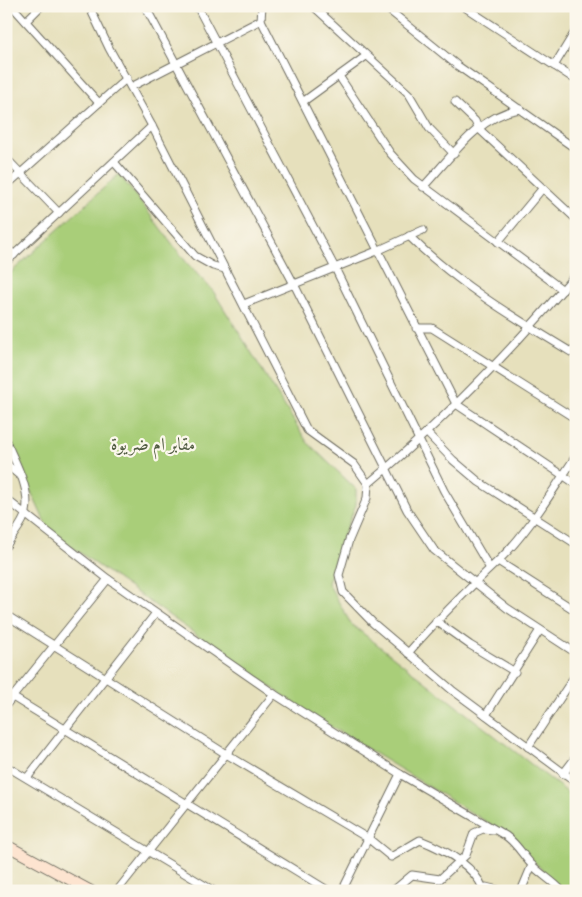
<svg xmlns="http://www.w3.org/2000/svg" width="582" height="897" font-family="'Gentium Book Plus',Amiri,serif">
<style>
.green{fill:#a9ce79;stroke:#6a7c52}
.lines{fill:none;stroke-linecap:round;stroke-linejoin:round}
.street-casing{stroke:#6c6a5e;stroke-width:9}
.secondary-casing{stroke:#6c6a5e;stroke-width:12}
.street{stroke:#fff;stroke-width:7}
.secondary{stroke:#fde4d0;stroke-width:10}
.labels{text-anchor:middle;stroke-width:4.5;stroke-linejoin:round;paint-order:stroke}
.park-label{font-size:18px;fill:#515c42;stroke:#fbf7ec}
</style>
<rect width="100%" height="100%" fill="#fbf7ec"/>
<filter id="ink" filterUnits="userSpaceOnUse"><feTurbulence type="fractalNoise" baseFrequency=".02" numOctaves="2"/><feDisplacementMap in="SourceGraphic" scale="10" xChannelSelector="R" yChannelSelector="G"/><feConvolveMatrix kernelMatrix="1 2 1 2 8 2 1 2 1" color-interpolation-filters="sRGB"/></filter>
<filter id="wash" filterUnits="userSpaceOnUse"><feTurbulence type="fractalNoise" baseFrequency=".0096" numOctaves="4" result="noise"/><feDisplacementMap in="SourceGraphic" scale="20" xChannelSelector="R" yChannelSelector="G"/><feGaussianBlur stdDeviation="1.12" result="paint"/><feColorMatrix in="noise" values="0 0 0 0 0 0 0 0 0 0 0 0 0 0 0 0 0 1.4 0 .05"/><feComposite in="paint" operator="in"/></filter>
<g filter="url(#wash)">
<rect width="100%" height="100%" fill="#e6e0bc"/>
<polygon class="green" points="119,174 187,263 213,291 307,442 356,489 356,505 340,544 328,583 351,624 576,799 576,891 563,891 508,835 302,709 49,531 6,437 6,277"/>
</g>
<g filter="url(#ink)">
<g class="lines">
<g class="street-casing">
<g id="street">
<polyline points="12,6 99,103"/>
<polyline points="89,6 109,48 152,126 307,430 354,464 368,484 367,498 349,540 339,575 343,592 373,623 452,690 576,782"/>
<polyline points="145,6 294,284 407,510 434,550 507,608 576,653"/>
<polyline points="197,6 335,268 444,491 489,567"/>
<polyline points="262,6 261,20 456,404 576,484"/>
<polyline points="313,6 409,94 429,128 454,154"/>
<polyline points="384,6 458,66 576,149"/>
<polyline points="463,6 576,80"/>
<polyline points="26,21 41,6"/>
<polyline points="554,66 576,30"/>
<polyline points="339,76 390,153 414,179 563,290"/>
<polyline points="131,87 261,20"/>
<polyline points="304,101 366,56"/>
<polyline points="455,102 475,121 478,128 576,219"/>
<polyline points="6,158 59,213"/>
<polyline points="114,162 195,256 213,266 225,269"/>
<polyline points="6,186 127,78"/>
<path d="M423,187C451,158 478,115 520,109"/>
<path d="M409,236C457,284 518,320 576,355"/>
<polyline points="498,242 542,189"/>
<polyline points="6,247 14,255"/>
<polyline points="6,262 152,126"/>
<polyline points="244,304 377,251 423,230"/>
<polyline points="416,328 432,328 576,419"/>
<polyline points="427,433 453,460 479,482 576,544"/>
<path d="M6,441C15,462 31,489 26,512C24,523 12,536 6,546"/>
<polyline points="6,464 19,475"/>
<path d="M368,484C443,421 512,350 576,274"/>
<path d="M6,499L108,579L274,694L400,774L506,836C517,844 522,854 531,864C540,874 552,880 562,891"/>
<polyline points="498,561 576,611"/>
<path d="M6,615L226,754L369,839L391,857L420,840C443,849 473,865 483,888"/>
<polyline points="436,621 470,645 515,672"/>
<path d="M408,653C437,620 467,590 499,560C529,531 552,491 576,456"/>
<polyline points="6,693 329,891"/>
<polyline points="6,705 108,579"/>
<polyline points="486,715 540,630"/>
<polyline points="528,747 576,674"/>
<polyline points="6,766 214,891"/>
<polyline points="563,774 576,757"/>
<polyline points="27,778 156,613"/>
<polyline points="117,891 274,694"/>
<polyline points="342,891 400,774"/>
<polyline points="393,891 412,875 440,879 466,855 474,833 483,829 493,830"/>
<polyline points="479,891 486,887 502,891"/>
<polyline points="521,891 532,865"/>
</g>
</g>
<g class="secondary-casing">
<polyline id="secondary" points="6,845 91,891"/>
</g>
<use href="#street" class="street"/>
<use href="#secondary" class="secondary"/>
</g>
</g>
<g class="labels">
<g class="park-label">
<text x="153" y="450">مقابر ام ضريوة</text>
</g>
</g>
<rect width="582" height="897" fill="none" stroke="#fbf7ec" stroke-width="25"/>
</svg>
